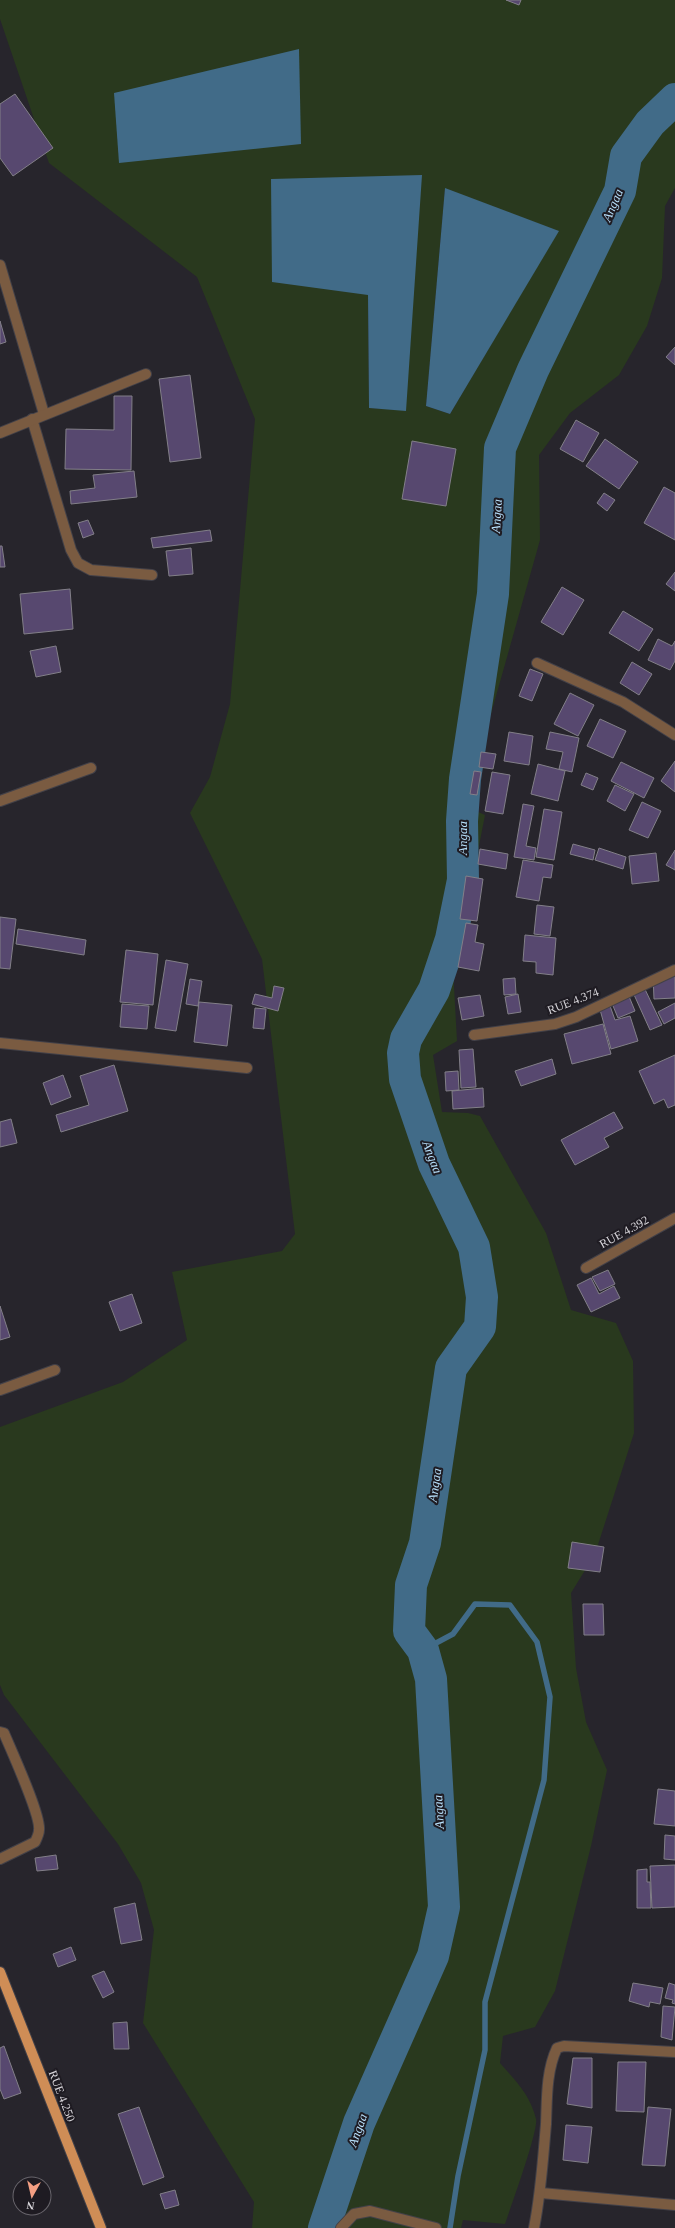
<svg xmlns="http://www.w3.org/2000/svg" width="675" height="2228" font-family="'Times New Roman',serif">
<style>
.green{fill:#29391e;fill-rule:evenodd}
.water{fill:#416b88}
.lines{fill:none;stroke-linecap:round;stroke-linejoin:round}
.stream{stroke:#416b88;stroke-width:5.5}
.river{stroke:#416b88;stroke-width:32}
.building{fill:#57486f;stroke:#827f88}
.lane-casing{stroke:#434148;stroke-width:12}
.street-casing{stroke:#434148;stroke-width:12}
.primary-casing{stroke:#434148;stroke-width:12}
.lane{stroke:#7a5b41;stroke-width:10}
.street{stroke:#7a5b41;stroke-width:10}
.primary{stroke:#cf8d56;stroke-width:10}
.labels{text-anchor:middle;stroke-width:4;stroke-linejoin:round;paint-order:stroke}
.street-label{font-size:12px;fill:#d7d5da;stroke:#1e1b22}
.water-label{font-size:13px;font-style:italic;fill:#b7dffb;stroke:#1e1b22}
</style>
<rect width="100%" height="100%" fill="#27252c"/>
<path class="green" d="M0,0H675V188L665,206L662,278L647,326L619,375L570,413L539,455L540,540L465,806L485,815L472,882L452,950L457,1041L433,1055L442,1112L468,1113L480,1116L546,1233L571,1310L616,1323L633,1361L634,1433L595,1554L571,1593L576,1668L586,1722L607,1770L591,1846L555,1991L535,2027L503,2036L500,2063C515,2080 531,2096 536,2119C539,2129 510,2209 505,2224L463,2220L461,2228H252L254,2202L143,2023L154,1930L141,1883L118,1844L4,1695L0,1685V1427L123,1382L187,1340L172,1272L282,1251L295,1234L262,959L190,813L210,777L230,704L255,419L197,277L49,163L0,19ZM421,176L405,410L369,408L368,294ZM445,189L558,231L450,414L426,406Z"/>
<g class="water">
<polygon points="299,49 301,144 119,163 114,93"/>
<polygon points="422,175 406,411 369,408 368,295 272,282 271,179"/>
<polygon points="445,188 559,231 450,414 426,406"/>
</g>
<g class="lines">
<polyline class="stream" points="423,1650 453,1634 475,1604 510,1605 537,1642 550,1697 544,1780 485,2002 485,2050 458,2176 450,2228"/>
<polyline class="river" points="324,2228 359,2123 433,1956 444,1907 431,1679 423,1650 409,1631 411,1585 425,1543 451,1368 480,1327 482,1297 474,1247 434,1164 405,1079 403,1053 406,1039 434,990 451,939 463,880 462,821 465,779 493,594 500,448 533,370 620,191 626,156 650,123 675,99"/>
</g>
<g class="building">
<polygon points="506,0 521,0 519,5"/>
<polygon points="15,94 53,148 13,176 0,158 0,104"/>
<polygon points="0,321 6,342 0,344"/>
<polygon points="675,347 675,365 666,357"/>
<polygon points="190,375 201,458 170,462 159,379"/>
<polygon points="114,396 132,396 131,470 65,469 66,429 114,430"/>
<polygon points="576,420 599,433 583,462 560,449"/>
<polygon points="605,439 638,462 619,489 586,466"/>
<polygon points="412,441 456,449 446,506 402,499"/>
<polygon points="134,471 137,497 71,504 70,491 95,488 93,475"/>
<polygon points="664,487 675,493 675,540 644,523"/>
<polygon points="604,493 615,500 607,511 597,503"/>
<polygon points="88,520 94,534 83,538 78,523"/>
<polygon points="210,530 212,541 153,548 151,538"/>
<polygon points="0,546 2,546 5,567 0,567"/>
<polygon points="191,548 193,574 169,576 166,551"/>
<polygon points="675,572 675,591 666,584"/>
<polygon points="562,587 584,600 563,635 541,622"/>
<polygon points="70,589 73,629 24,634 20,594"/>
<polygon points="623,611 653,629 639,651 609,633"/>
<polygon points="658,639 672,646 675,641 675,661 670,670 648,660"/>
<polygon points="56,646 61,672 36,677 30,651"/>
<polygon points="632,662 652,674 639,695 620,683"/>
<polygon points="530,669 543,674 532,701 519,696"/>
<polygon points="570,693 594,705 578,736 554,724"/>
<polygon points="600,719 626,731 613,758 587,746"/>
<polygon points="509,732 533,736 529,765 504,761"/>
<polygon points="550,732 579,738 572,772 559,769 563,752 546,749"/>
<polygon points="481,752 496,754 493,769 479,767"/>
<polygon points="675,761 675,792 661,781"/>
<polygon points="621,762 654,778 644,798 611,781"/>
<polygon points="538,764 565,771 558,801 531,794"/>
<polygon points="474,771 481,772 477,795 470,794"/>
<polygon points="492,772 510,775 503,814 485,811"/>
<polygon points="586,773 598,778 593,790 581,785"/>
<polygon points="615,785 634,794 625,811 607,801"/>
<polygon points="642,802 661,811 648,838 629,830"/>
<polygon points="523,804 534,806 526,846 536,848 534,860 514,857"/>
<polygon points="544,809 562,812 554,860 536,857"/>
<polygon points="573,844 595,850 593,860 570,854"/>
<polygon points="599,848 626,857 623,869 595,860"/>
<polygon points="480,849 508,854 506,869 478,864"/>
<polygon points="675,850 675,870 666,865"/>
<polygon points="656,853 659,881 632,884 629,856"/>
<polygon points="523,860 553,865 551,878 543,877 539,901 516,897"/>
<polygon points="466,876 483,879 477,921 460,919"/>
<polygon points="537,905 554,907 550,936 534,934"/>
<polygon points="0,917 16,919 10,969 0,968"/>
<polygon points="466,923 478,925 475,942 484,944 479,971 458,967"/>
<polygon points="18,929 86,940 84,955 16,944"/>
<polygon points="525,935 556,938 553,975 536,973 536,962 523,961"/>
<polygon points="126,950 158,954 153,1005 120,1002"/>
<polygon points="166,960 188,964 176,1031 155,1028"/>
<polygon points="675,974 675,998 654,999 653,975"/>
<polygon points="515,978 516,994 504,995 503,979"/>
<polygon points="190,979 202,981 198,1006 186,1004"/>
<polygon points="642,983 662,1025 650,1030 631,988"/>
<polygon points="274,986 284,988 278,1011 252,1004 255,994 272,998"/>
<polygon points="518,994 521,1012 508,1014 505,997"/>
<polygon points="628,994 635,1011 618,1018 611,1001"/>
<polygon points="480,995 484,1016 462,1020 458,998"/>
<polygon points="199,1002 232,1005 227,1046 194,1042"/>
<polygon points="609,1003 615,1020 630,1016 638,1041 611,1049 599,1006"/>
<polygon points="675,1003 675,1018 664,1024 658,1012"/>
<polygon points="122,1004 149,1006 147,1029 120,1027"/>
<polygon points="255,1008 266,1009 264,1029 253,1028"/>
<polygon points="603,1024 611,1054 572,1064 564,1034"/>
<polygon points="473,1049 476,1087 461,1088 459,1050"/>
<polygon points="675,1055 675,1105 668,1108 664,1099 654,1104 639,1071"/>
<polygon points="552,1059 556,1074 521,1086 515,1071"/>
<polygon points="114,1065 128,1111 61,1132 56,1115 89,1105 80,1076"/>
<polygon points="458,1071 459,1090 446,1091 445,1072"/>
<polygon points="63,1075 71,1097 51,1105 43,1083"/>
<polygon points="483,1088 484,1107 453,1109 452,1091"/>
<polygon points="614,1112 623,1128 604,1138 609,1147 575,1165 561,1140"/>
<polygon points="11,1119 17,1143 0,1147 0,1122"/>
<polygon points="608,1270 615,1284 600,1291 592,1277"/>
<polygon points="591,1278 599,1294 614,1286 620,1298 591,1312 577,1285"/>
<polygon points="132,1294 142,1323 120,1331 109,1302"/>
<polygon points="0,1306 10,1337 0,1340"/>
<polygon points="572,1542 604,1547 600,1572 568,1568"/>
<polygon points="583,1604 603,1604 604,1635 584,1635"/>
<polygon points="658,1789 675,1791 675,1826 654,1824"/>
<polygon points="665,1835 675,1836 675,1860 664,1859"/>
<polygon points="56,1855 58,1869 37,1871 35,1858"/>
<polygon points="675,1865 675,1907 652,1908 650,1866"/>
<polygon points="647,1869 647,1882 650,1882 651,1908 637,1908 637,1870"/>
<polygon points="135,1903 142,1940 121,1944 114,1908"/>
<polygon points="71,1947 76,1960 58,1967 53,1954"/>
<polygon points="104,1971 114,1992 103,1998 92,1976"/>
<polygon points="633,1983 663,1988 660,2004 650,2002 649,2007 629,2001"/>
<polygon points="669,1983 675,1985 675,2004 672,2003 673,2000 665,1998"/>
<polygon points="663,2006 675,2007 672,2040 661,2037"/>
<polygon points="127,2022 129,2049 114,2049 113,2023"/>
<polygon points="4,2046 21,2093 4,2099 0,2089 0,2048"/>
<polygon points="573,2058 592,2058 592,2108 567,2104"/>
<polygon points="618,2062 646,2062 644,2112 616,2111"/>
<polygon points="139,2107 164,2177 143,2185 118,2114"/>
<polygon points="648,2107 671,2109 665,2166 642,2165"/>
<polygon points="566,2125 592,2127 588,2163 563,2160"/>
<polygon points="175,2190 179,2205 165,2209 160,2194"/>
</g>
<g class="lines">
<g class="lane-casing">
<path id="lane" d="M0,1732L4,1733C11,1750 41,1815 39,1830C39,1834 37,1838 35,1842L0,1859"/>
</g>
<g class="street-casing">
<g id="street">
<polyline points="0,265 44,414"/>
<polyline points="32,419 71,550 78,563 91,570 152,575"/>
<polyline points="0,433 146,374"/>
<polyline points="537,663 623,702 675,735"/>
<polyline points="0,801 91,768"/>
<polyline points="474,1035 555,1024 576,1017 675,970"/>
<polyline points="0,1043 247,1068"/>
<polyline points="586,1268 675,1218"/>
<polyline points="0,1390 55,1370"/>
<polyline points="541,2193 675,2205"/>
<polyline points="341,2228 354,2214 370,2211 436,2228"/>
<path d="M534,2228C541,2193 543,2159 546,2124C547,2100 546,2071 557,2048L564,2046L675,2052"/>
</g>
</g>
<g class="primary-casing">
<polyline id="primary" points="0,1972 101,2228"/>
</g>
<use href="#lane" class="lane"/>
<use href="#street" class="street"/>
<use href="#primary" class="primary"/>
</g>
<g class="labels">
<g class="street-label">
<text transform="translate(573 1001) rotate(-21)" y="4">RUE 4.374</text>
<text transform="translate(624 1232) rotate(-29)" y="4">RUE 4.392</text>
<text transform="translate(62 2096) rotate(69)" y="4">RUE 4.250</text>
</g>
<g class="water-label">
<text transform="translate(612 205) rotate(-67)" y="5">Angaa</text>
<text transform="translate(496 516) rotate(-87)" y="5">Angaa</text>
<text transform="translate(462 838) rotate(-90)" y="5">Angaa</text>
<text transform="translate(433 1157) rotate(69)" y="5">Angaa</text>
<text transform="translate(434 1485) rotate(-82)" y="5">Angaa</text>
<text transform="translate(438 1812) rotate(-93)" y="5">Angaa</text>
<text transform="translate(357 2130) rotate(-70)" y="5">Angaa</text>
</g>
</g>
<g transform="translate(32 2196) rotate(188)"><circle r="19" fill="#1e1b22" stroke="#68656c"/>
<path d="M0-3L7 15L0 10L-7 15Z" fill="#f39f83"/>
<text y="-6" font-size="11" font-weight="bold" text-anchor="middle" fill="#d7d5da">N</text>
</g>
</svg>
